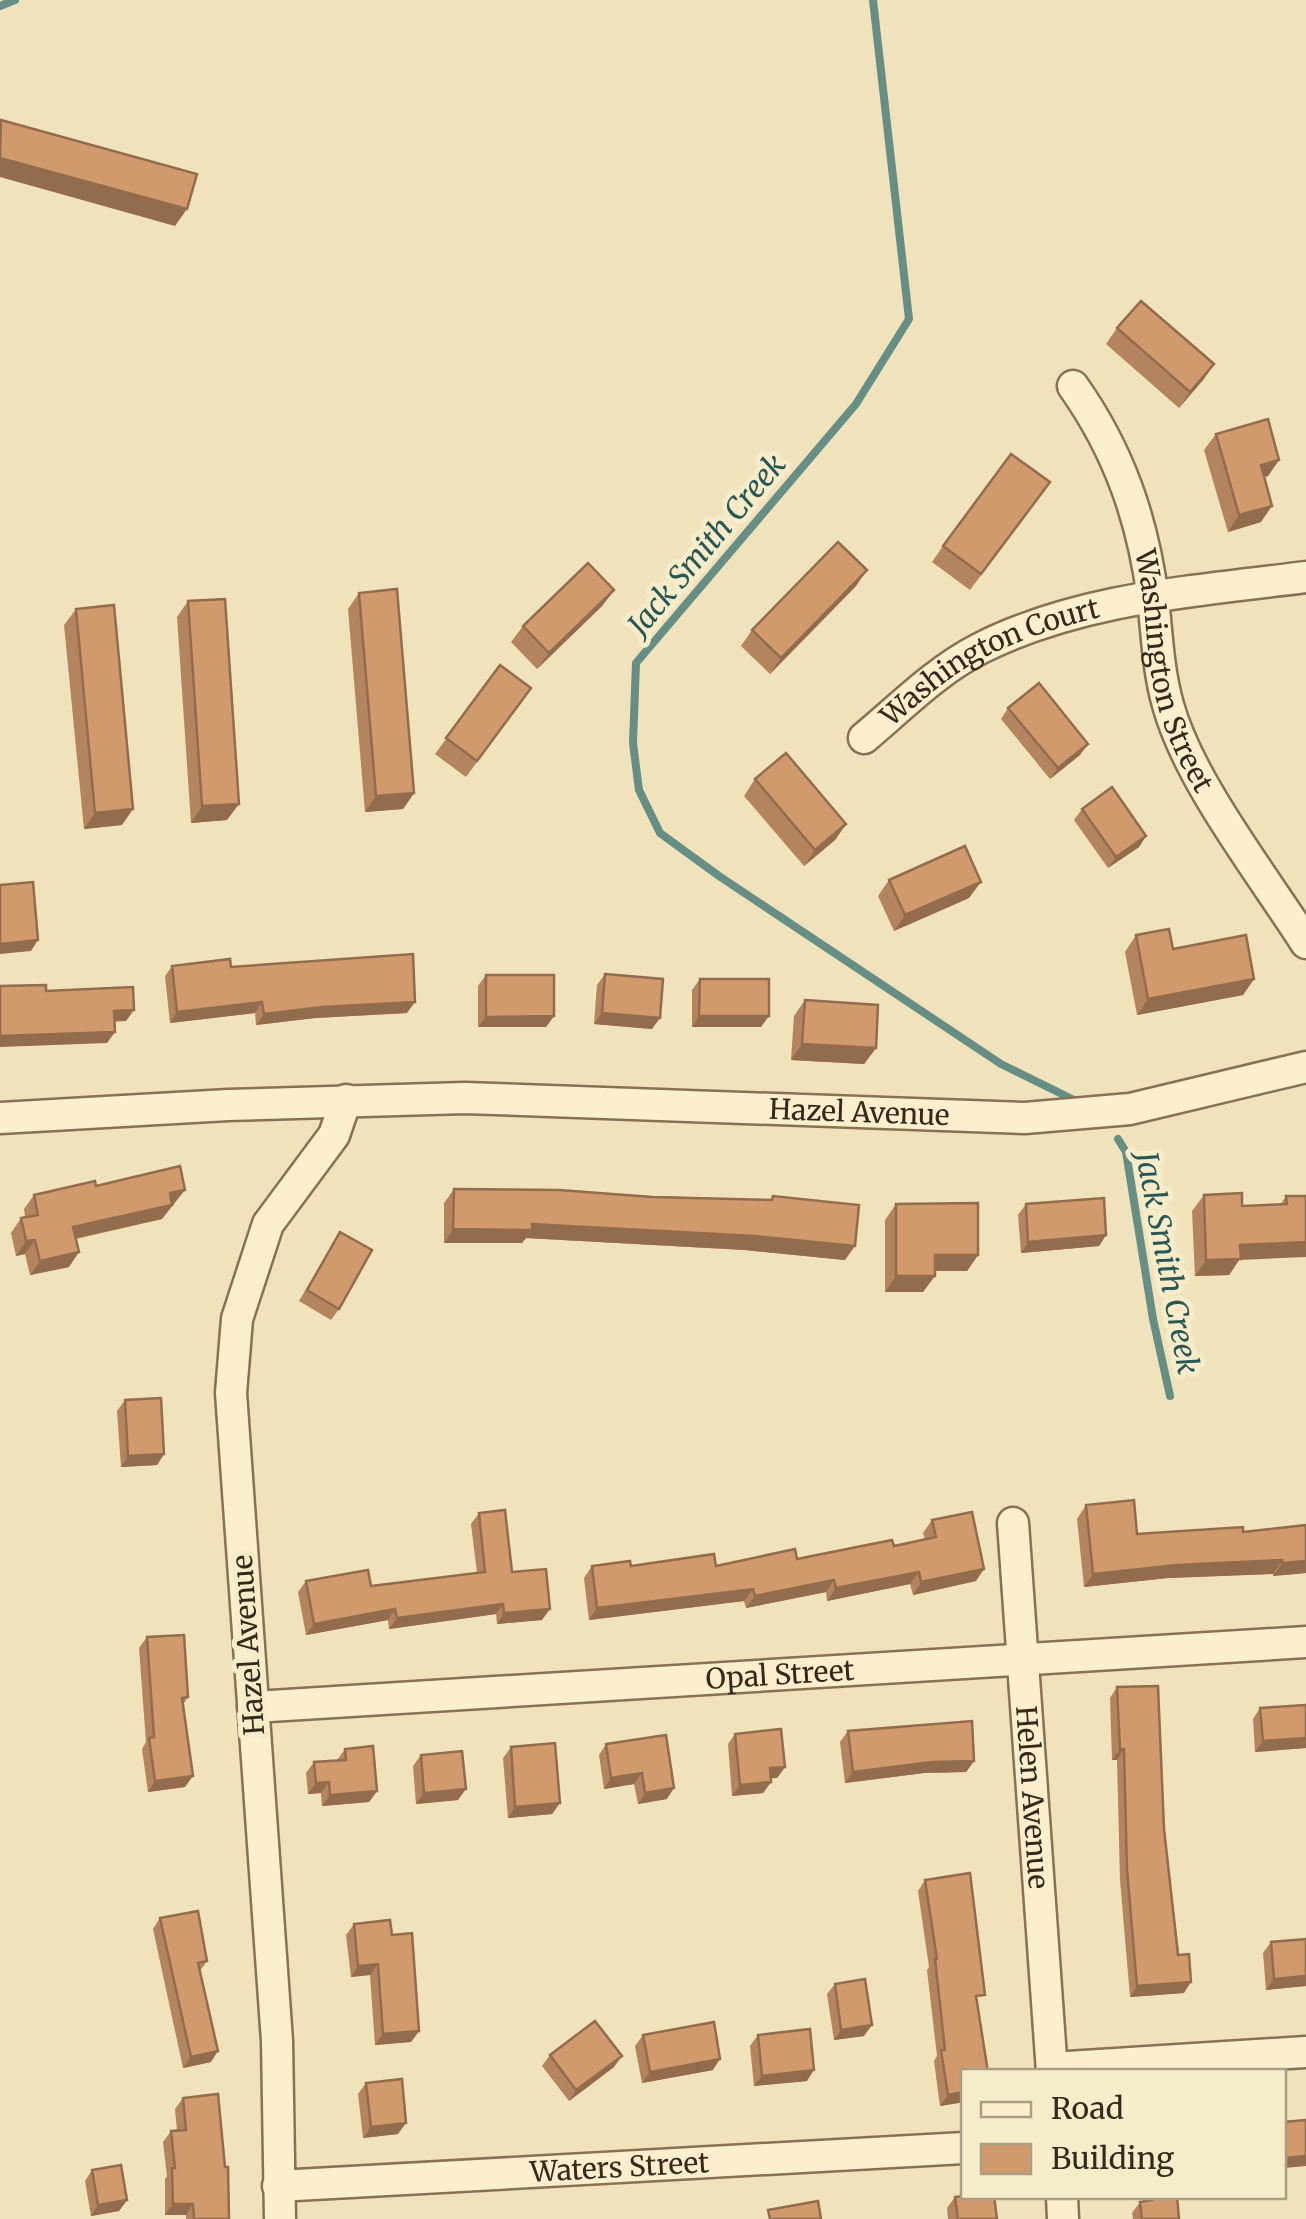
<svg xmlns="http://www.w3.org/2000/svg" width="1306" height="2219" font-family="Merriweather,serif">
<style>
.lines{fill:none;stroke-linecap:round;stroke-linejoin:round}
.stream{stroke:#668e85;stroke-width:8}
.minor-casing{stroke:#887154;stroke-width:35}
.minor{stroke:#fbefce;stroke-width:30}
.wall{fill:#b4845e}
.shaded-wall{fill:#926c4c}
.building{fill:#d19a6d;stroke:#926c4c;stroke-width:2.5}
.labels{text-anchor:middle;stroke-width:10;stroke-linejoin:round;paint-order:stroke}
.street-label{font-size:28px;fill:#36281a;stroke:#f7ecca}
.water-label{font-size:30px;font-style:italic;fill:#285755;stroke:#f7ecca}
</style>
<rect width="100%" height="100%" fill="#f0e2ba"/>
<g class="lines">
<g class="stream">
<polyline points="873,0 909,319 856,404 636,663 633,743 639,790 660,833 719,876 1001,1064 1074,1100"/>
<polyline points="0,6 15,0"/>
<polyline points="1118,1139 1126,1152 1153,1319 1170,1396"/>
</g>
<g class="minor-casing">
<g id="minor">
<path id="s1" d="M1073,386C1119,451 1143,520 1153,599C1157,634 1158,670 1168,705C1189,781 1262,874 1306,943"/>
<path id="s2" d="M864,738C900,708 936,671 979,649C1079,598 1196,591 1306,577"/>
<path id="s3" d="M0,1118L228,1105L465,1098L1025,1118L1130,1109L1306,1067"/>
<path id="s4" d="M1013,1523L1052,2072"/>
<path id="s5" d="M253,1707L1306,1642"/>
<polyline points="1052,2068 1306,2052"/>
<path id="s6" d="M278,2186L964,2148"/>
<polyline points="1062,2196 1063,2219"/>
<polyline points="280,2219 277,2041 231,1393 237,1319 268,1224 334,1135 346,1100"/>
</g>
</g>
<use href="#minor" class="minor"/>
</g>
<g class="wall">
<polygon points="1117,328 1214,364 1203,380 1179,408 1106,344"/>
<polygon points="1216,434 1279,460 1268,476 1264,477 1261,522 1228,532 1204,450"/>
<polygon points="1050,482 970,590 932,562 943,546"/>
<polygon points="856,586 770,674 741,646 752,630"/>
<polygon points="614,590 602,606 537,669 511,642 523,626"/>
<polygon points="359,593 414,793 403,809 365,812 348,609"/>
<polygon points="188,601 227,820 191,823 177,617"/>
<polygon points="76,609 122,825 84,829 64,625"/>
<polygon points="500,665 531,688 466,777 435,754"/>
<polygon points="1008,708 1080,755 1050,779 1001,719"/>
<polygon points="755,779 846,824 835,840 804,866 744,796"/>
<polygon points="1082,809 1146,836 1139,847 1108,868 1074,820"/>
<polygon points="889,880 969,898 894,931 878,896"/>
<polygon points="1136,935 1173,949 1254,979 1243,995 1137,1015 1125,952"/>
<polygon points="172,966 231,967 407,1013 315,1018 256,1025 255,1013 170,1023 165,976"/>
<polygon points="605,974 652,1029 594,1024 597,985"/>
<polygon points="486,975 554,1016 546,1027 478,1027 478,986"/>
<polygon points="700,979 761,1027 692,1027 692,990"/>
<polygon points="805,1000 876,1048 864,1064 791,1060 794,1016"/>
<polygon points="96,1186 175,1204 172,1205 162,1219 76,1239 69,1267 30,1275 25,1254 16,1256 11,1233 21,1218 25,1217 24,1209 34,1195"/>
<polygon points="454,1189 770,1200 773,1196 845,1260 745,1250 526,1238 522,1243 444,1243 444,1203"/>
<polygon points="1204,1195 1242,1206 1280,1205 1286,1196 1306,1196 1239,1260 1229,1275 1195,1276 1192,1211"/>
<polygon points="896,1204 978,1255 967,1271 935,1271 923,1292 885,1292 885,1220"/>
<polygon points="1026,1204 1106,1235 1099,1246 1021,1253 1018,1215"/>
<polygon points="340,1232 339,1309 331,1320 299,1301"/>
<polygon points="125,1400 164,1454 157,1465 121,1467 117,1411"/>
<polygon points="1086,1505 1137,1534 1243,1532 1306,1573 1273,1576 1273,1574 1168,1578 1084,1587 1077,1519"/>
<polygon points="479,1513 512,1572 542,1620 497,1624 496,1614 389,1629 388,1620 306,1635 298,1592 306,1581 371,1586 477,1573 471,1524"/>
<polygon points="932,1520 976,1581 913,1595 910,1584 827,1601 826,1592 746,1608 744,1601 589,1620 584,1578 592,1566 716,1566 797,1559 894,1546 925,1539 923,1533"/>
<polygon points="147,1637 188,1697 183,1705 185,1787 148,1792 142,1749 146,1742 139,1648"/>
<polygon points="1117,1687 1164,1829 1184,1993 1130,1997 1120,1880 1117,1760 1112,1760 1110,1698"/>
<polygon points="1306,1705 1306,1748 1255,1752 1253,1719 1260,1708"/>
<polygon points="848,1731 974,1761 966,1772 924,1773 845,1783 840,1742"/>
<polygon points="735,1734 785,1767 777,1778 770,1778 771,1782 763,1793 732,1796 728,1744"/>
<polygon points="666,1735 667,1799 638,1804 634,1784 604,1789 599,1755 606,1744"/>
<polygon points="511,1747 560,1803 552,1814 508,1818 503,1758"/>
<polygon points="345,1749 377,1791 369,1802 322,1806 321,1793 308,1794 306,1773 314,1762 337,1760"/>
<polygon points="421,1755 458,1800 416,1804 413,1766"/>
<polygon points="925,1880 964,2102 940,2106 934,2061 937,2056 927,1970 929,1967 918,1891"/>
<polygon points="160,1918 207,1961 200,1971 211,2062 183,2068 153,1929"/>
<polygon points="354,1924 419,2031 411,2042 375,2045 370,1975 351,1977 346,1935"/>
<polygon points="1306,1939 1306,1986 1266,1990 1263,1953 1271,1942"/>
<polygon points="835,1984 864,2036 834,2040 827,1994"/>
<polygon points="643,2035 713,2070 642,2083 635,2046"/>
<polygon points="758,2035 807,2081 754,2086 750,2046"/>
<polygon points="550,2055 614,2067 569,2101 542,2066"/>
<polygon points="366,2083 398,2134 363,2138 358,2094"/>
<polygon points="183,2098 229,2219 186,2219 186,2215 165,2215 165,2179 167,2176 163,2142 171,2131 177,2131 175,2109"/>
<polygon points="92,2170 127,2200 119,2211 91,2216 85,2181"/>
<polygon points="1143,2196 1177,2196 1179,2219 1133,2219 1132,2213 1140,2202 1143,2201"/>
<polygon points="955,2197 997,2219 948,2219 947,2208"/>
</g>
<g class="shaded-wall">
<polygon points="0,158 187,209 175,226 0,177"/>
<polygon points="1214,364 1203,380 1179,408 1190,392"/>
<polygon points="1279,460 1268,476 1250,481 1261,465"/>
<polygon points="1272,506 1261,522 1228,532 1239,515"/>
<polygon points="867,570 856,586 770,674 781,658"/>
<polygon points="614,590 602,606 537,669 549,653"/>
<polygon points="1088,744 1080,755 1050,779 1058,768"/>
<polygon points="414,793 403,809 365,812 376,796"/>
<polygon points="239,804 227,820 191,823 202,806"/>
<polygon points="133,809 122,825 84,829 95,813"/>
<polygon points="846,824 835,840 804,866 815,850"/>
<polygon points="1146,836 1139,847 1108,868 1116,857"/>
<polygon points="981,882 969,898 894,931 905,915"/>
<polygon points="38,940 31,951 0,954 0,944"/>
<polygon points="1254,979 1243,995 1137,1015 1148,999"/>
<polygon points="262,1002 255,1013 170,1023 177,1012"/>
<polygon points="415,1002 407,1013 315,1018 256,1025 264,1014 323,1007"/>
<polygon points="134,1010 126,1021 106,1022 114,1011"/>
<polygon points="602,1013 660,1018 652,1029 594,1024"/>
<polygon points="554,1016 546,1027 478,1027 486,1017"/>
<polygon points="699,1016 769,1016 761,1027 692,1027"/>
<polygon points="115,1032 107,1043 0,1047 0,1036"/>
<polygon points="802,1044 876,1048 864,1064 791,1060"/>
<polygon points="185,1190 162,1219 63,1241 73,1227 170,1193"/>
<polygon points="532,1224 755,1236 855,1246 845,1260 745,1250 526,1238 522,1243 444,1243 453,1229"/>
<polygon points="1106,1235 1099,1246 1021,1253 1028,1242"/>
<polygon points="35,1240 25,1254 16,1256 26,1241"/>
<polygon points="1306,1242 1306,1257 1239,1260 1229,1275 1195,1276 1206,1260 1240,1245"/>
<polygon points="79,1252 69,1267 30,1275 40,1261"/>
<polygon points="935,1255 978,1255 967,1271 923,1271"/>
<polygon points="896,1276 935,1276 923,1292 885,1292"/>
<polygon points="164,1454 157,1465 121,1467 128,1456"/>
<polygon points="1282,1560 1273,1574 1168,1578 1084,1587 1093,1574 1177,1565"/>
<polygon points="1306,1561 1306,1573 1273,1576 1282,1563"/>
<polygon points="984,1569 976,1581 913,1595 921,1582"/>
<polygon points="919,1572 910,1584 827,1601 836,1588"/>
<polygon points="834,1580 826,1592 746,1608 755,1596"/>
<polygon points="753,1589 744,1601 589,1620 597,1608"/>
<polygon points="503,1604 496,1614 389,1629 397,1618"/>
<polygon points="395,1609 388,1620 306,1635 314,1624"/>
<polygon points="550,1609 542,1620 497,1624 504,1613"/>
<polygon points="1306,1738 1306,1748 1255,1752 1263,1741"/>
<polygon points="1120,1749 1124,1749 1117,1760 1112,1760"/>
<polygon points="974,1761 966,1772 924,1773 845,1783 853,1772 932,1762"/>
<polygon points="785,1767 777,1778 762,1779 770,1768"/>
<polygon points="642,1773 634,1784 604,1789 611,1778"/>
<polygon points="193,1776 185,1787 148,1792 155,1781"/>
<polygon points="329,1782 321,1793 308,1794 316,1783"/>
<polygon points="771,1782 763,1793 732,1796 740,1785"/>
<polygon points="674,1788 667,1799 638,1804 645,1793"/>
<polygon points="466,1789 458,1800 416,1804 424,1793"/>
<polygon points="377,1791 369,1802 322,1806 330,1795"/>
<polygon points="560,1803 552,1814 508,1818 515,1807"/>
<polygon points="378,1964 370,1975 351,1977 358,1966"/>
<polygon points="1306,1976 1306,1986 1266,1990 1274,1979"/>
<polygon points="1191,1982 1184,1993 1130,1997 1137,1986"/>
<polygon points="872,2025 864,2036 834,2040 841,2030"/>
<polygon points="419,2031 411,2042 375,2045 383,2034"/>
<polygon points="218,2051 211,2062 183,2068 191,2057"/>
<polygon points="622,2056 614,2067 569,2101 576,2090"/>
<polygon points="720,2059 713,2070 642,2083 650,2072"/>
<polygon points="814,2070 807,2081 754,2086 762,2076"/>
<polygon points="964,2092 964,2102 940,2106 948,2095"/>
<polygon points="406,2123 398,2134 363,2138 371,2127"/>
<polygon points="1306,2156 1306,2166 1284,2168 1284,2158"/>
<polygon points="127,2200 119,2211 91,2216 98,2205"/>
<polygon points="173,2204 193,2204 186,2215 165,2215"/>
</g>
<g class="building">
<polygon points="1,120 197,174 187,209 0,158"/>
<polygon points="1141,301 1214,364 1190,392 1117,328"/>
<polygon points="1268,419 1279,460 1261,465 1272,506 1239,515 1216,434"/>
<polygon points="1011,454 1050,482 981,574 943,546"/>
<polygon points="838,542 867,570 781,658 752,630"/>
<polygon points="588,563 614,590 549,653 523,626"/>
<polygon points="397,589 414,793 376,796 359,593"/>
<polygon points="225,599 239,804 202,806 188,601"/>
<polygon points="114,605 133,809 95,813 76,609"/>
<polygon points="500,665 531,688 477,761 446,738"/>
<polygon points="1039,683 1088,744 1058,768 1008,708"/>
<polygon points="786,753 846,824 815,850 755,779"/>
<polygon points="1112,787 1146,836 1116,857 1082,809"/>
<polygon points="965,846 981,882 905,915 889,880"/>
<polygon points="33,882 38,940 0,944 0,885"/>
<polygon points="1169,929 1173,949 1246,935 1254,979 1148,999 1136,935"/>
<polygon points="413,954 415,1002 323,1007 264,1014 262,1002 177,1012 172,966 230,959 231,967"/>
<polygon points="605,974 663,979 660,1018 602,1013"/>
<polygon points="486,975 554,975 554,1016 486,1017"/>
<polygon points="700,979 769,979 769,1016 699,1016"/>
<polygon points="46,985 46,991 133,987 134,1010 114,1011 115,1032 0,1036 0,986"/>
<polygon points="805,1000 878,1005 876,1048 802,1044"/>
<polygon points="180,1166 185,1190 170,1193 172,1205 73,1227 79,1252 40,1261 35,1240 26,1241 21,1218 38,1215 34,1195 95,1181 96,1186"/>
<polygon points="454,1189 559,1190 652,1197 772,1200 773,1196 859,1205 855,1246 755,1236 532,1224 532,1230 453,1229"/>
<polygon points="1242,1193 1242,1206 1287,1204 1286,1196 1306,1196 1306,1242 1240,1245 1241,1259 1206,1260 1204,1195"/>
<polygon points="1104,1198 1106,1235 1028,1242 1026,1204"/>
<polygon points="978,1203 978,1255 935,1255 935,1276 896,1276 896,1204"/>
<polygon points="340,1232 372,1250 339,1309 307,1290"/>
<polygon points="161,1398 164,1454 128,1456 125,1400"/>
<polygon points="1134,1500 1137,1534 1243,1527 1243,1532 1306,1525 1306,1561 1282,1563 1282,1560 1177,1565 1093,1574 1086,1505"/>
<polygon points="505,1510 512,1572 546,1569 550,1609 504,1613 503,1604 397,1618 395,1609 314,1624 306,1581 368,1570 371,1586 485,1572 479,1513"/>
<polygon points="972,1512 984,1569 921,1582 919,1572 836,1588 834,1580 755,1596 753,1589 597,1608 592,1566 630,1561 631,1566 714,1554 716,1566 795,1549 797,1559 892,1540 894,1546 936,1537 932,1520"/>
<polygon points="184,1635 188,1697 182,1698 193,1776 155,1781 149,1738 154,1737 147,1637"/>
<polygon points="1158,1686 1164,1829 1178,1955 1189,1954 1191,1982 1137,1986 1127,1869 1124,1749 1120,1749 1117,1687"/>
<polygon points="1306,1705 1306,1738 1263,1741 1260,1708"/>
<polygon points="972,1721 974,1761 932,1762 853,1772 848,1731"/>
<polygon points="781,1729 785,1767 770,1768 771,1782 740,1785 735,1734"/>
<polygon points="666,1735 674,1788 645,1793 642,1773 611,1778 606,1744"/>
<polygon points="555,1743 560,1803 515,1807 511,1747"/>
<polygon points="373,1746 377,1791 330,1795 329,1782 316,1783 314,1762 346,1760 345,1749"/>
<polygon points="462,1751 466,1789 424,1793 421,1755"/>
<polygon points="970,1873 985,1995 976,1996 988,2072 964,2072 964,2092 948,2095 941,2050 945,2050 935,1959 937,1959 925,1880"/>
<polygon points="198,1911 207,1961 198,1963 218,2051 191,2057 160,1918"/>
<polygon points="390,1920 392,1935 412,1933 419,2031 383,2034 378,1964 358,1966 354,1924"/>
<polygon points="1306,1939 1306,1976 1274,1979 1271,1942"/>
<polygon points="865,1979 872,2025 841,2030 835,1984"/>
<polygon points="595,2021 622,2056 576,2090 550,2055"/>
<polygon points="714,2022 720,2059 650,2072 643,2035"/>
<polygon points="810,2029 814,2070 762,2076 758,2035"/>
<polygon points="402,2079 406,2123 371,2127 366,2083"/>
<polygon points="218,2094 225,2167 228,2167 229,2219 194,2219 193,2204 173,2204 172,2168 175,2168 171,2131 186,2130 183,2098"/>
<polygon points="1306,2120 1306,2156 1284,2158 1284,2122"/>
<polygon points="121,2165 127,2200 98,2205 92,2170"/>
<polygon points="964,2196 994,2196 997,2219 958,2219 955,2197"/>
<polygon points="1152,2196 1177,2196 1179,2219 1142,2219 1140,2202 1152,2200"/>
<polygon points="818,2201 821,2219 770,2219 768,2210"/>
</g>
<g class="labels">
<g class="street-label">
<text dy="10" stroke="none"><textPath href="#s2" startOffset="150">Washington Court</textPath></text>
<text dy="10" stroke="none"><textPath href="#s1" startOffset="305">Washington Street</textPath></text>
<text dy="10" stroke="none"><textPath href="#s3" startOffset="860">Hazel Avenue</textPath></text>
<text transform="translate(248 1645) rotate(-94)" y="10">Hazel Avenue</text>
<text dy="10" stroke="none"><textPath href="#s5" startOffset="528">Opal Street</textPath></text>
<text dy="10" stroke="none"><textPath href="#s4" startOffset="275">Helen Avenue</textPath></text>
<text dy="10" stroke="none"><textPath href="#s6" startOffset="342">Waters Street</textPath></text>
</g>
<g class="water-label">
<text transform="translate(707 545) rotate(-50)" y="10">Jack Smith Creek</text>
<text transform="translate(1167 1263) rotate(79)" y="10">Jack Smith Creek</text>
</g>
</g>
<rect x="961" y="2069" width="325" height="130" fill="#f7ecca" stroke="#aa9e84" stroke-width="2.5"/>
<rect x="981" y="2102" width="50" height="15" fill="#fbefce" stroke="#aa9e84" stroke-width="2.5"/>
<text x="1051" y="2119" font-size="30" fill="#36281a">Road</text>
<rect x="981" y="2144" width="50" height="30" fill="#d19a6d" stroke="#aa9e84" stroke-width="2.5"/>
<text x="1051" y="2169" font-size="30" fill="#36281a">Building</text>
</svg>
